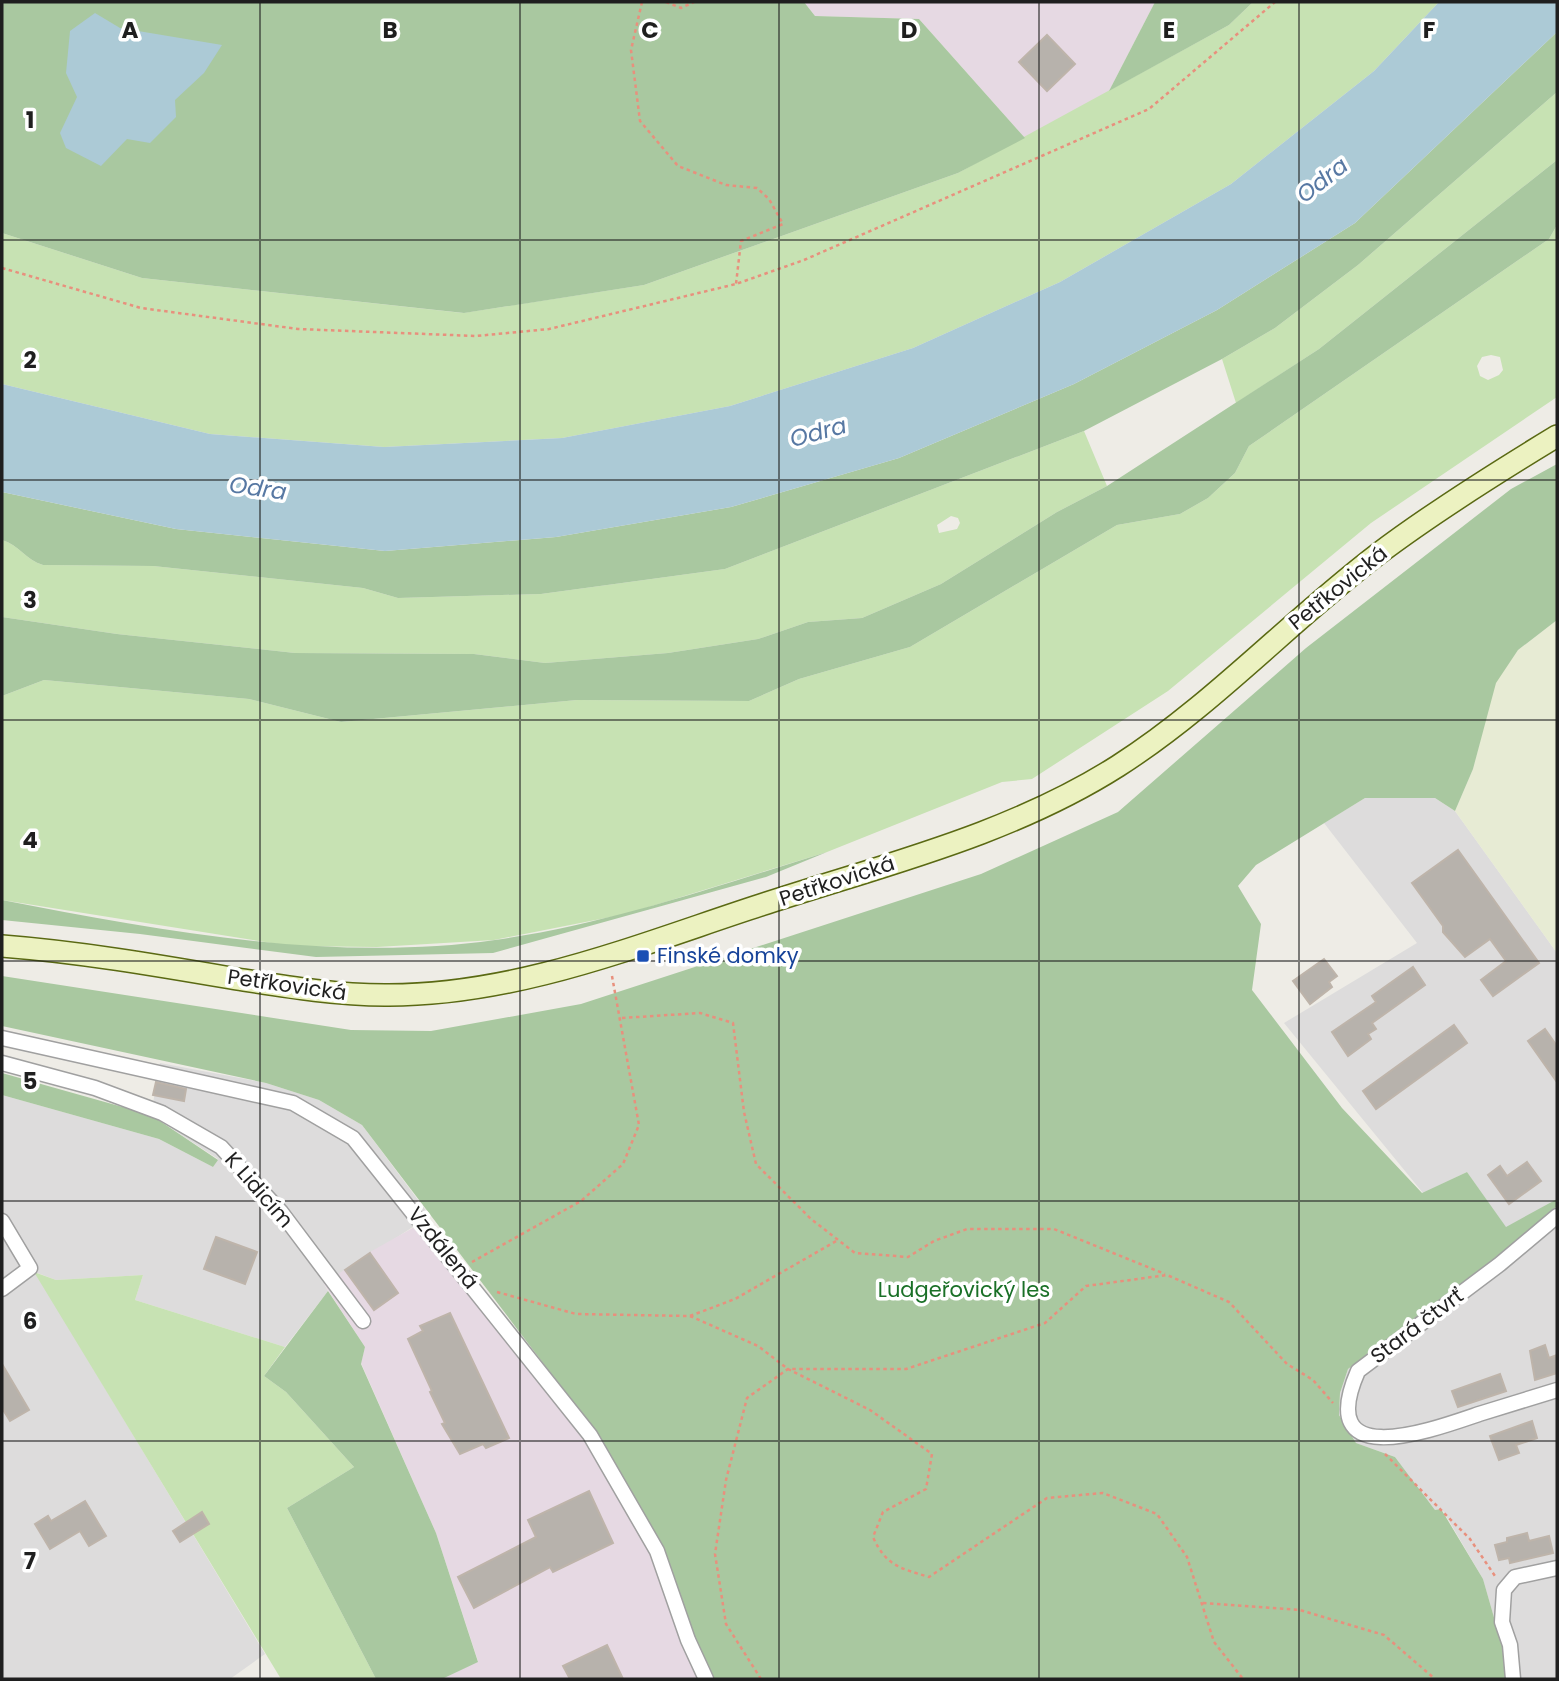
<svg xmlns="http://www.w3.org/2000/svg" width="1559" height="1681" font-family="Poppins,sans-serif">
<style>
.residential{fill:#dddcdc}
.industrial{fill:#e6d9e3}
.farmland{fill:#e7ebd4}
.grass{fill:#c7e2b3;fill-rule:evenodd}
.forest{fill:#a9c8a0}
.water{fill:#accad6}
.building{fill:#b7b2ac;stroke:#beb4aa;stroke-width:2}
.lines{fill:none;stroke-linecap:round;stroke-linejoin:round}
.street-casing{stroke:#a0a0a0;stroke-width:17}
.secondary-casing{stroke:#5a6913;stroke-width:24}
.path{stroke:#e8907d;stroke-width:2.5;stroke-dasharray:3.5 3.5;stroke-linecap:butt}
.street{stroke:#fff;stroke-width:14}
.secondary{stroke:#ecf2c1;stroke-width:21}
.grid{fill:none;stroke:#1f1f1f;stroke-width:2;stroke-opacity:0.55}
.transit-dot{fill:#1a4fb4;stroke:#fff;stroke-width:2.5}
.labels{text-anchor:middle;stroke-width:7;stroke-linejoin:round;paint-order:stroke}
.street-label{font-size:21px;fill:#1f1f1f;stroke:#fff}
.transit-label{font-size:21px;fill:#164399;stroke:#fff;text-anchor:start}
.park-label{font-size:21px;fill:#1a7027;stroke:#fff}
.water-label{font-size:23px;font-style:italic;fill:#5778a3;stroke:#fff}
.grid-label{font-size:23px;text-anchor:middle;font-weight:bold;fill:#1f1f1f;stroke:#fff;stroke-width:7;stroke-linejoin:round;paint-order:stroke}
</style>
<rect width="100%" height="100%" fill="#eeece6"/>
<g class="residential">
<polygon points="1365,798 1435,798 1455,811 1557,953 1557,1199 1506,1228 1467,1172 1423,1193 1284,1023 1417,943 1324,823"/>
<polygon points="160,1063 266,1083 319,1100 362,1125 430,1216 324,1284 328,1291 285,1347 135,1300 143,1275 56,1280 35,1272 265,1654 230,1679 2,1679 2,1095 159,1139 213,1167 218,1159 151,1115"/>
<polygon points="1557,1206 1557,1679 1506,1679 1503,1649 1483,1579 1442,1509 1435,1510 1395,1457 1356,1443 1339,1415 1340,1393 1348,1369"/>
</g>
<g class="industrial">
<polygon points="804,2 1155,2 1109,91 1025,138 919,19 815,16"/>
<polygon points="418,1225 495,1320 581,1436 651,1556 697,1679 442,1679 478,1661 436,1533 361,1363 365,1347 324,1284 370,1252"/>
</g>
<polygon class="farmland" points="1557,620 1557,953 1455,811 1473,769 1495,683 1518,650"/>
<g class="grass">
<polygon points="1253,2 1439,2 1374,71 1231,184 1060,282 913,348 730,406 562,438 384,447 210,434 2,384 2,233 142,278 463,313 644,285 958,173 1229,25"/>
<polygon points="1557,92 1557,160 1319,349 1236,403 1222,359 1275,328 1358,265"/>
<path d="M1557,225V397L1371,523L1168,691L1032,779L1002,782L827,852L626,914L494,940L377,947L290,946L2,900V696L44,680L249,699L341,722L577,700L749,701L799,679L910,647L1117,525L1180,514L1208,498L1235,473L1249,446L1549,239ZM1491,355L1500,357L1503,370L1499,375L1488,380L1480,376L1477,366L1482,357Z"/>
<path d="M1084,431L1107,486L1057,512L941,584L862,618L808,622L758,639L668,653L545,663L474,654L295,653L117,634L2,617V540C19,545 26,560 43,565L153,566L363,588L398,598L541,594L725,569ZM951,516L958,518L960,523L957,529L939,533L937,525Z"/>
<polygon points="34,1272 56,1280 143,1275 135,1300 285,1347 264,1376 286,1392 354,1467 287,1508 376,1679 281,1679"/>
</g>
<g class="forest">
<polygon points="2,2 804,2 815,16 919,19 1025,138 958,173 644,285 464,313 142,278 2,233"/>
<polygon points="1155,2 1253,2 1229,25 1109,91"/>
<path d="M1557,32V92L1358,265L1275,328L1222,359L1084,431L725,569L541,594L398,598L363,588L153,566L43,565C26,560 19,545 2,540V492L176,529L385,551L556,537L731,507L899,458L1074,384L1217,310L1355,223Z"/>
<polygon points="1557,160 1557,225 1549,239 1249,446 1235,473 1208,498 1180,514 1117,525 910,647 799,679 749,701 577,700 341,722 249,699 44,680 2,696 2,617 117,634 295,653 474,654 545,663 668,653 758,639 808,622 862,618 941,584 1057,512 1107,486 1319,349"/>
<polygon points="1557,464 1557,620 1518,650 1496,683 1473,769 1455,811 1435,798 1365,798 1256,865 1238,886 1261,924 1252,990 1342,1108 1422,1193 1467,1172 1506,1227 1557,1199 1557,1206 1497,1257 1348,1369 1340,1393 1339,1415 1356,1443 1395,1457 1435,1510 1441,1509 1483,1579 1503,1649 1506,1679 711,1679 594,1430 362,1125 319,1100 266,1083 2,1026 2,976 351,1030 431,1031 581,1004 981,874 1118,812 1306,648 1511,489"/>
<path d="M827,852L766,877L493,953L316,957L140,934L2,920V900C161,931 333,963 495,940C609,924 717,886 827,852Z"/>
<polygon points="2,1073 151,1115 218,1160 213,1167 159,1139 2,1095"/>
<polygon points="328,1291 365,1347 361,1364 436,1533 478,1662 442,1679 376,1679 287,1508 354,1467 286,1392 264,1376"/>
</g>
<g class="water">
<polygon points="1439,2 1557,2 1557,32 1355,223 1217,310 1074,384 899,458 731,507 556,537 385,551 176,529 2,492 2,384 210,434 384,447 562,438 730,406 913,348 1060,282 1231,184 1374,71"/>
<polygon points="95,13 120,28 222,45 204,73 175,100 176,117 150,143 127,139 101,166 66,148 60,133 77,97 66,73 70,31"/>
</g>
<g class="building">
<polygon points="1047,35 1075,64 1047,91 1019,62"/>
<polygon points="1458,850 1539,963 1493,996 1481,980 1506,961 1490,939 1465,957 1443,932 1443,926 1412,883"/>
<polygon points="1324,959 1337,976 1329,982 1332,987 1310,1004 1293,981"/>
<polygon points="1413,967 1425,985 1372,1023 1376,1029 1368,1034 1371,1039 1348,1056 1332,1032 1376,1002 1372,996"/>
<polygon points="1454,1025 1467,1043 1376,1109 1363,1091"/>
<polygon points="1545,1029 1557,1046 1557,1082 1528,1041"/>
<polygon points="156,1082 186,1089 184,1101 153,1095"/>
<polygon points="1527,1162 1541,1181 1509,1204 1488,1175 1500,1166 1507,1176"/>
<polygon points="216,1237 257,1252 245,1284 204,1269"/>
<polygon points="370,1253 398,1293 374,1310 345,1270"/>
<polygon points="450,1313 509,1438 486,1448 483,1444 460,1454 442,1424 445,1423 430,1392 432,1391 408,1339 423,1331 420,1326"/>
<polygon points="1545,1345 1549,1358 1557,1355 1557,1373 1535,1380 1530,1351"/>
<polygon points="2,1364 29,1410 10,1421 2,1408"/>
<polygon points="1500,1374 1506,1391 1458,1407 1452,1391"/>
<polygon points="1532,1421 1537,1438 1516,1445 1519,1453 1499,1460 1490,1436"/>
<polygon points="589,1491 613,1543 553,1572 550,1567 474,1608 458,1577 536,1537 528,1520"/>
<polygon points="85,1501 106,1536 89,1546 80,1531 50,1549 35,1524 48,1516 51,1521"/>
<polygon points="202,1512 209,1524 180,1542 173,1531"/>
<polygon points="1527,1533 1529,1541 1549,1536 1553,1553 1510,1563 1509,1558 1499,1560 1495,1545 1507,1542 1507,1538"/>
<polygon points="607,1645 623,1679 570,1679 563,1666"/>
</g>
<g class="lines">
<g class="street-casing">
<g id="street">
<polyline points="2,1038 293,1103 353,1138 590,1435 657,1551 688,1640 706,1679"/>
<polyline points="2,1063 95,1088 162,1113 221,1147 281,1212 363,1321"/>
<path d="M1557,1216L1500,1264L1358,1371C1313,1474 1432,1430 1479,1414C1505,1406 1531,1398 1557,1390"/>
<polyline points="2,1221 30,1268 2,1289"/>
<polyline points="1513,1679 1510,1645 1502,1622 1504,1590 1515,1577 1557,1568"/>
</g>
</g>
<g class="secondary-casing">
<path id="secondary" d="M2,946C79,952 155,965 231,978C282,986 334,995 385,995C518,996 643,943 767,903C887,864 1011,834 1118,766C1212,706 1290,621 1378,554C1435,511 1496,473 1557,436"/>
</g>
<g class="path">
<polyline points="642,2 631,50 640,121 678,166 726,185 757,188 769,199 783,224 741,241 736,284"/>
<polyline points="666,2 681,8 694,2"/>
<polyline points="2,268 141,308 298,329 476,336 549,329 736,284 804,260 1149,109 1275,2"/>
<polyline points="622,1018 700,1013 733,1023 744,1112 756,1164 811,1219 855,1253 908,1257 934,1241 967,1229 1054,1229 1165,1274"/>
<polyline points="472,1262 581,1201 623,1164 639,1125 612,976"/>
<path d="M497,1292L576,1314L690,1316L758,1346L788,1369L870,1410L932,1454L926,1489L883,1512L873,1537C886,1566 900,1568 929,1577L1047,1498L1103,1493L1157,1514L1187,1557L1214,1642L1243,1679"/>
<polyline points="690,1316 735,1299 838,1240"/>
<polyline points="1385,1454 1470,1539 1495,1576"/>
<polyline points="1203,1603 1300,1610 1384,1635 1435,1679"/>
<polyline points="761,1679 726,1624 715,1554 726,1480 747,1398 788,1369 906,1369 1045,1323 1086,1286 1167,1275 1229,1302 1287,1364 1313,1380 1333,1403"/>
</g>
<use href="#street" class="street"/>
<use href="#secondary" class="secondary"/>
</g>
<path class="grid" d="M260,2V1679M520,2V1679M779,2V1679M1039,2V1679M1299,2V1679M2,240H1557M2,480H1557M2,720H1557M2,961H1557M2,1201H1557M2,1441H1557"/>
<rect class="transit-dot" x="636" y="949" width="14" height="14" rx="3.5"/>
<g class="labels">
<g class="street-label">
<text transform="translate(1338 588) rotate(-39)" y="7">Petřkovická</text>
<text transform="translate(837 881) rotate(-18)" y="7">Petřkovická</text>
<text transform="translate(287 985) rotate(8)" y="7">Petřkovická</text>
<text transform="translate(259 1190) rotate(49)" y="7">K Lidicím</text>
<text transform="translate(443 1248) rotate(51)" y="7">Vzdálená</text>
<text transform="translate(1417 1326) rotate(-37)" y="7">Stará čtvrť</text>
</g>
<g class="transit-label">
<text x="657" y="963">Finské domky</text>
</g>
<g class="park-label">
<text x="964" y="1297">Ludgeřovický les</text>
</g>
<g class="water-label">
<text transform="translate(1322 180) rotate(-38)" y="8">Odra</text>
<text transform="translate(818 432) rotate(-15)" y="8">Odra</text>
<text transform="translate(258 488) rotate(8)" y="8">Odra</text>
</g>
</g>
<g class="grid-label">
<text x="130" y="38">A</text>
<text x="390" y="38">B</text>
<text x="650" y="38">C</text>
<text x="909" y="38">D</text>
<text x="1169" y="38">E</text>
<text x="1429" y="38">F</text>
<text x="30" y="128">1</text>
<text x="30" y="368">2</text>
<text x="30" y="608">3</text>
<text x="30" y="848">4</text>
<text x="30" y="1089">5</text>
<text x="30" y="1329">6</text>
<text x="30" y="1569">7</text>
</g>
<rect width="1559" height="1681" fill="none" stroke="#1f1f1f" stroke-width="7"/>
</svg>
